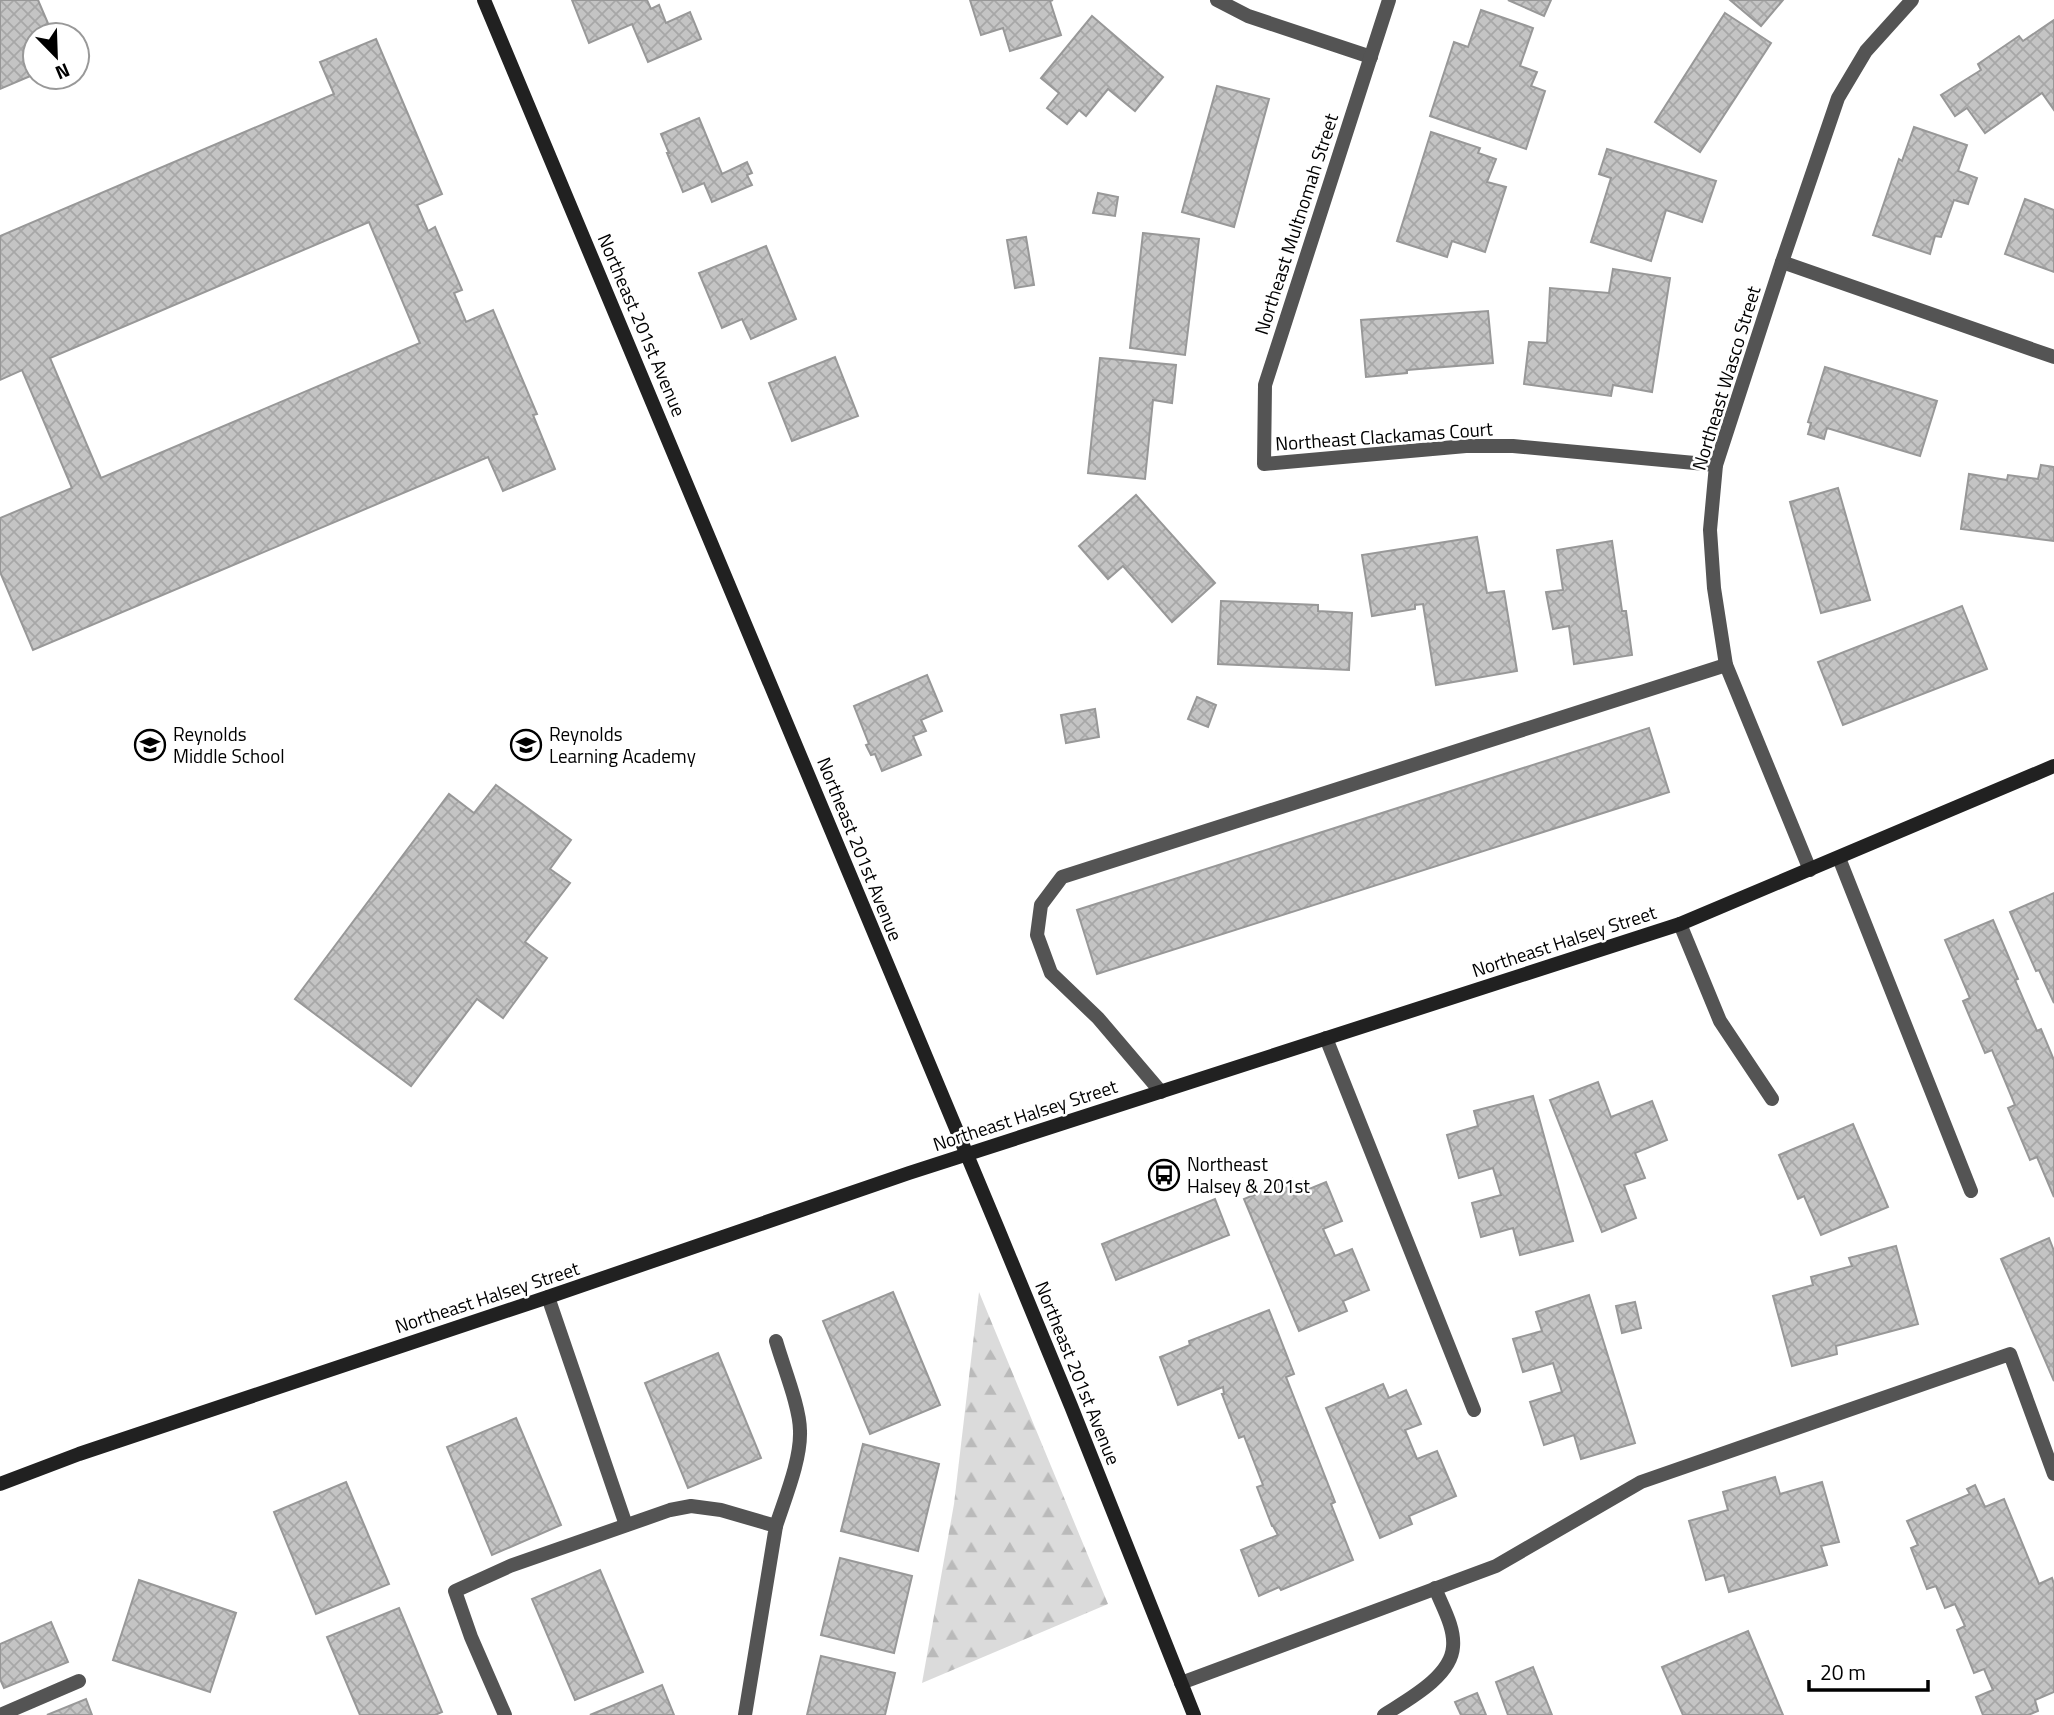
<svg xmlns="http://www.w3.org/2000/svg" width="2054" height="1715" font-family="'Titillium Web',sans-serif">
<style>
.forest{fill:url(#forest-firs)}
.building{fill:url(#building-cross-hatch);stroke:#989898;stroke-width:2;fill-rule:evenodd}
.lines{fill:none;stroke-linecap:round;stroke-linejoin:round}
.lane{stroke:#545454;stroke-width:14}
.street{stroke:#545454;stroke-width:14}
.secondary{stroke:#212121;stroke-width:14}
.labels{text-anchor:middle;stroke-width:5;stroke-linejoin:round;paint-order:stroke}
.street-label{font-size:19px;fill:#000;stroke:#fff}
.poi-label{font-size:19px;fill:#000;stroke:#fff;text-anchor:start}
</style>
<defs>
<pattern id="forest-firs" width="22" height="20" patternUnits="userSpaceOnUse" patternTransform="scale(1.75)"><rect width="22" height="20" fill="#dbdbdb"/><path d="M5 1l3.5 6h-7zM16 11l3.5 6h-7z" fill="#bababa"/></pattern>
<pattern id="building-cross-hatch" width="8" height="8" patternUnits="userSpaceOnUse" patternTransform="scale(1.75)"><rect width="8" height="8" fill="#c4c4c4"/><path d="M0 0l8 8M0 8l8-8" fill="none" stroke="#a7a7a7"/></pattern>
</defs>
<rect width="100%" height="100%" fill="#fff"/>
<polygon class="forest" points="979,1292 1108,1604 922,1683 954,1504"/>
<g class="building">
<polygon points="0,0 38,0 53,35 35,35 35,74 0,89"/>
<polygon points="572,0 647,0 651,9 659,5 666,23 690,12 701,39 648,62 632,24 589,43"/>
<polygon points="970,0 1053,0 1050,1 1061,35 1010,51 1003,28 981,35"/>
<polygon points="1508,0 1551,0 1544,16"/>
<polygon points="1730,0 1783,0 1761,26"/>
<polygon points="1481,10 1533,28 1520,66 1537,72 1531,86 1545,91 1526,149 1430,116 1454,42 1468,47"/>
<polygon points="1725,13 1771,43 1700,152 1655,122"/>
<polygon points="1092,16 1163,77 1135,111 1108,89 1086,116 1079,110 1067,124 1047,108 1059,93 1041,78"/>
<polygon points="2054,20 2054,110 2042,93 1985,133 1967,108 1955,116 1941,95 1981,70 1978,64 2019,36 2023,41"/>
<path d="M376,39L442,194L417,205L428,231L435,227L462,290L454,293L466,322L493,310L537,414L533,415L555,469L503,491L488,457L33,650L0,572V518L72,488L22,370L0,380V236L334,94L320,62ZM369,222L420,343L101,478L50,358Z"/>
<polygon points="1217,86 1269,99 1234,227 1182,212"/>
<polygon points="699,118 722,174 747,162 752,173 747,175 752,185 712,202 704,183 683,192 667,153 669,153 661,134"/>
<polygon points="1914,127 1967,145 1958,171 1977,178 1968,204 1954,200 1941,237 1935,236 1930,254 1873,235 1899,159 1902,161"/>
<polygon points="1431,132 1480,148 1478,153 1496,159 1487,182 1506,187 1485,252 1452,241 1447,257 1397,241"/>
<polygon points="1607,149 1716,181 1702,222 1666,210 1651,261 1591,242 1611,178 1599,174"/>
<polygon points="1098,193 1118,197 1115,216 1093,213"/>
<polygon points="2025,199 2054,210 2054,272 2005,254"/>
<polygon points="1143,233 1199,239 1185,355 1130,348"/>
<polygon points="1026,237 1034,285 1015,288 1007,240"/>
<polygon points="766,246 796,319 751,339 742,319 722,328 699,273"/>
<polygon points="1613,269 1670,278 1652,392 1613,385 1611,396 1524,384 1529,342 1547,343 1550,288 1609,293"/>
<polygon points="1488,311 1493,363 1407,370 1407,373 1366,377 1361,320"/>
<polygon points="835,357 858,416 792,441 769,383"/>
<polygon points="1100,358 1176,365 1172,403 1153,400 1145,479 1088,473"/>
<polygon points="1825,367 1937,401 1920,456 1827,428 1824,439 1808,434 1811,423 1808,422"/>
<polygon points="2041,465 2054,467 2054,541 1961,529 1969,474 2007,480 2008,475 2038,479"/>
<polygon points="1838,488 1870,600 1821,613 1790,502"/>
<polygon points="1136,495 1215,583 1172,622 1123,566 1108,579 1079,546"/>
<polygon points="1477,537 1487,593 1504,591 1517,671 1436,685 1423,604 1415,605 1415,609 1372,616 1362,555"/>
<polygon points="1612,541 1622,611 1626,611 1632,655 1574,664 1569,626 1553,629 1546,592 1563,590 1557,550"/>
<polygon points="1221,601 1318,605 1318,611 1352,613 1349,670 1218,664"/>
<polygon points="1962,606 1987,669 1843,725 1818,662"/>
<polygon points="927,675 942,711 921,720 926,731 913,736 921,755 882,771 875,754 871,755 866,745 869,744 854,706"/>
<polygon points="1197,697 1216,705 1208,727 1188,719"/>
<polygon points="1095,709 1099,737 1066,743 1061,715"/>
<polygon points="1649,728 1669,792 1097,974 1077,910"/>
<polygon points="496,785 571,840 550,869 570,883 525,942 547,958 503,1018 477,999 411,1086 295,999 449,794 474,813"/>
<polygon points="2054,893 2054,1003 2039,970 2036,971 2010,912"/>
<polygon points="1993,920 2018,979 2015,980 2037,1031 2041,1029 2054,1060 2054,1197 2037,1157 2030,1160 2008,1108 2015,1105 1992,1050 1985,1053 1963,1001 1970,998 1945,940"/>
<polygon points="1598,1082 1611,1117 1652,1101 1667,1140 1635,1153 1645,1178 1624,1185 1636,1218 1602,1232 1550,1100"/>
<polygon points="1533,1096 1573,1241 1520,1255 1513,1228 1481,1237 1472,1203 1501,1195 1493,1168 1459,1178 1447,1135 1478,1126 1474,1111"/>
<polygon points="1853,1124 1888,1207 1821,1235 1804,1196 1798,1199 1779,1155"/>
<polygon points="1292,1179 1297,1194 1326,1182 1342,1221 1323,1229 1335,1256 1352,1249 1369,1290 1343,1301 1347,1311 1299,1331 1244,1199"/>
<polygon points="1215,1199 1229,1235 1116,1280 1102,1244"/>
<polygon points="2049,1238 2054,1251 2054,1381 2001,1259"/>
<polygon points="1896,1246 1918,1324 1836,1346 1837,1354 1792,1366 1773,1296 1813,1285 1811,1277 1852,1266 1849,1258"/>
<polygon points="893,1292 940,1405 870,1434 823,1321"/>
<polygon points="1589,1295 1635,1443 1581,1459 1574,1435 1544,1445 1530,1402 1562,1392 1553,1363 1523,1372 1513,1339 1542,1331 1536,1312"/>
<polygon points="1635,1302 1641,1328 1622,1333 1616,1306"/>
<polygon points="1269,1310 1294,1374 1286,1377 1335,1502 1331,1504 1353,1560 1281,1590 1279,1587 1259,1596 1241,1550 1278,1535 1273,1526 1272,1526 1257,1487 1263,1485 1244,1436 1239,1438 1222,1394 1224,1394 1223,1387 1178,1405 1160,1357 1190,1345 1189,1341"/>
<polygon points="718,1353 761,1458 688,1488 645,1383"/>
<polygon points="1383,1384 1389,1398 1406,1390 1421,1424 1405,1430 1417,1459 1437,1451 1456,1496 1409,1516 1412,1524 1380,1538 1326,1408"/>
<polygon points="516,1418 561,1525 492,1555 447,1447"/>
<polygon points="863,1444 939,1464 918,1551 841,1531"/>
<polygon points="1775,1477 1780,1494 1822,1482 1839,1542 1821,1546 1827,1565 1729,1592 1724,1575 1706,1580 1689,1521 1728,1510 1723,1492"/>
<polygon points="346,1482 389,1584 316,1614 274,1512"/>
<polygon points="1975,1485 1985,1507 2004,1499 2039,1584 2052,1578 2054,1584 2054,1692 2035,1700 2038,1711 2028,1715 1983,1715 1976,1697 1993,1690 1984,1669 1974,1673 1957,1630 1965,1626 1955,1604 1945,1608 1936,1586 1927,1589 1911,1548 1918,1545 1907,1521 1970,1494 1967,1489"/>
<polygon points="840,1558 912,1576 894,1653 821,1635"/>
<polygon points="600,1570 643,1672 575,1700 532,1599"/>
<polygon points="139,1580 236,1613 210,1692 113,1660"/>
<polygon points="399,1608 442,1712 435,1715 360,1715 327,1637"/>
<polygon points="51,1622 68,1662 4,1688 0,1679 0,1644"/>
<polygon points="1748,1631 1783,1715 1683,1715 1662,1667"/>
<polygon points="821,1656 895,1673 885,1715 807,1715"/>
<polygon points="1533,1667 1552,1715 1508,1715 1496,1682"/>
<polygon points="662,1685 674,1715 590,1715"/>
<polygon points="1477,1693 1486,1715 1461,1715 1455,1702"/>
<polygon points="86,1699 92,1715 47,1715"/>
</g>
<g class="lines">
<g class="lane">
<polyline points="1839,858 1971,1191"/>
<polyline points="1680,924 1720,1021 1772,1099"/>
<polyline points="1326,1038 1474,1410"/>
<polyline points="1161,1092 1098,1018 1051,973 1037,935 1041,905 1062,877 1726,665"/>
<polyline points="548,1297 626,1525"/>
<path d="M776,1341C783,1366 800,1407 800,1431C801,1460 785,1498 776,1526"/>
<polyline points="1181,1683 1496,1566 1641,1482 2010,1354 2054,1474"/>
<polyline points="0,1715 79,1681"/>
<polyline points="505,1715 471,1637 455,1591 510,1566 670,1510 691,1506 721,1510 776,1526 745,1715"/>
<path d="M1384,1715C1407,1700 1451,1677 1453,1647C1455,1627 1442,1606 1435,1588"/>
</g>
<g class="street">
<polyline points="1217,0 1248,16 1371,57"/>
<polyline points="1389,0 1265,385 1264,464 1466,446 1513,446 1716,465"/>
<polyline points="1782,262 2054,357"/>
<polyline points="1810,870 1726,665 1714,588 1710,530 1716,465 1782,262 1838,98 1866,51 1912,0"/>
</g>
<g class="secondary">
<polyline points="484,0 998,1229 1071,1406 1194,1715"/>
<polyline points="0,1484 79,1454 548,1297 909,1173 1680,924 2054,766"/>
</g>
</g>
<defs>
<g id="school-ring" transform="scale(1.575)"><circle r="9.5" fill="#fff" stroke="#000" stroke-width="1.5"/><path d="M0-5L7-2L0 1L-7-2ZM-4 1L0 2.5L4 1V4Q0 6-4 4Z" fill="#000"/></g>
<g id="bus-ring" transform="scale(1.575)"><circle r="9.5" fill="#fff" stroke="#000" stroke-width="1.5"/><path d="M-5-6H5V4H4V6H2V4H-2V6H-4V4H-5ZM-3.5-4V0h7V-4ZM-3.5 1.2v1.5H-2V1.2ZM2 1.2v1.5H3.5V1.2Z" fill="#000"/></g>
</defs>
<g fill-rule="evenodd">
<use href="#school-ring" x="150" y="745"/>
<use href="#school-ring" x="526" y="745"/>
<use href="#bus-ring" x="1164" y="1175"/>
</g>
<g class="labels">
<g class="street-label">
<text transform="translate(1296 224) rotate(-72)" y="7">Northeast Multnomah Street</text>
<text transform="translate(642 325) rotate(67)" y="7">Northeast 201st Avenue</text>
<text transform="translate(1726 378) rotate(-73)" y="7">Northeast Wasco Street</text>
<text transform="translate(1384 436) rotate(-4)" y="7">Northeast Clackamas Court</text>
<text transform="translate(860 849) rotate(68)" y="7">Northeast 201st Avenue</text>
<text transform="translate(1564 941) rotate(-18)" y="7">Northeast Halsey Street</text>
<text transform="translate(1025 1115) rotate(-18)" y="7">Northeast Halsey Street</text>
<text transform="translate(487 1297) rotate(-18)" y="7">Northeast Halsey Street</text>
<text transform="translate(1078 1373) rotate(68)" y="7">Northeast 201st Avenue</text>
</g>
<g class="poi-label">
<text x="173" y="741">Reynolds<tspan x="173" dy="22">Middle School</tspan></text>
<text x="549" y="741">Reynolds<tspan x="549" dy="22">Learning Academy</tspan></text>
<text x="1187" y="1171">Northeast<tspan x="1187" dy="22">Halsey &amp; 201st</tspan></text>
</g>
</g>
<g transform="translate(56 56) rotate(157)"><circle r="33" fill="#ffffff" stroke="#999999" stroke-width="2"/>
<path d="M0-5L12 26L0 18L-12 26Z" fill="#000000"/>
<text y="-10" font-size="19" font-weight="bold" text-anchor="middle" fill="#000000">N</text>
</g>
<path d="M1809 1680v10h119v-10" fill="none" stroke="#000000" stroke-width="3.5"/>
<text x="1820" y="1680" font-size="21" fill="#000000" stroke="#ffffff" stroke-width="5" paint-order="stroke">20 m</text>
</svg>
